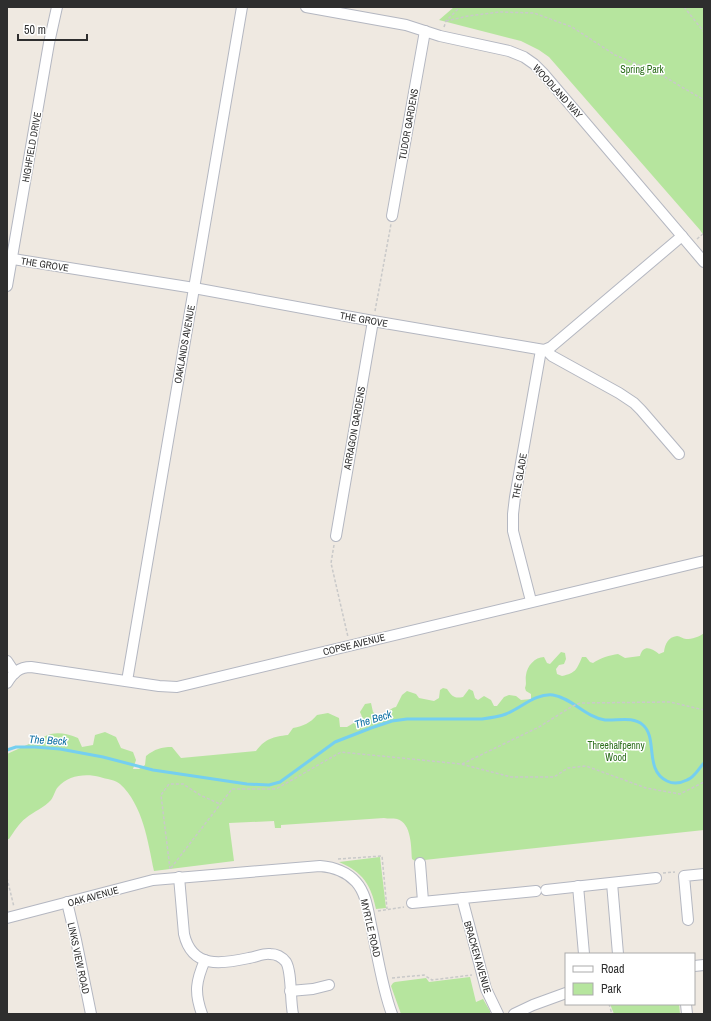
<svg xmlns="http://www.w3.org/2000/svg" width="711" height="1021" font-family="'Archivo Narrow',sans-serif">
<style>
.green{fill:#b6e59e}
.lines{fill:none;stroke-linecap:round;stroke-linejoin:round}
.stream{stroke:#75cff0;stroke-width:3}
.minor-casing{stroke:#b4b7c1;stroke-width:12}
.path{stroke:#c9c9c9;stroke-width:1.5;stroke-dasharray:3 2;stroke-linecap:butt}
.minor{stroke:#fff;stroke-width:10}
.labels{text-anchor:middle;stroke-width:3;stroke-linejoin:round;paint-order:stroke}
.park-label{font-size:10px;fill:#2c6e1b;stroke:#fff}
.street-label{font-size:10px;fill:#2e2e2e;stroke:#fff}
.water-label{font-size:11px;font-style:italic;fill:#0d6fa3;stroke:#fff}
</style>
<rect width="100%" height="100%" fill="#efe9e1"/>
<g class="green">
<polygon points="454,7 704,7 704,236 700,230 549,57 539,50 521,41 439,20"/>
<path d="M704,633V830L415,861L412,859C411,848 412,823 397,819C393,818 388,819 384,818L281,825V828H275L274,821L229,823L234,861L154,871C148,842 143,805 120,784C116,780 106,779 100,777C86,773 68,775 58,787C55,790 54,796 51,800C45,807 33,812 26,818C19,823 14,832 9,839H7V754L29,744L37,743C48,730 63,732 78,738L82,747L93,745L95,735L105,732L116,737L121,748L133,752L136,760L133,769H139L145,765L146,756C155,749 161,747 172,747L181,758L256,751C266,738 273,737 288,735L293,728C304,726 310,723 317,715L328,713L339,718L340,727H347L357,721L360,723L363,719L360,712L365,704L371,703L373,712L380,718C387,714 390,708 396,707L402,695L407,691L416,694L419,698L434,701L439,698L440,690L443,688L447,689C452,696 454,699 463,697L469,689L473,691L475,698L478,700L484,696L491,700L494,706H497L504,697L509,695L516,696L521,700L531,699V694L526,691L525,688C527,683 525,680 526,675C527,666 535,657 544,657L547,663L550,664L561,652L565,653L566,659L564,664L559,665L556,669L557,674L562,676C576,673 577,669 582,657H586L590,662L593,663C600,658 610,655 618,654L625,658L640,656C643,644 652,648 659,654L664,652C665,644 668,637 677,636C680,636 683,639 686,639C692,639 699,637 704,633Z"/>
<path d="M380,857L386,908L376,909C371,885 363,872 339,862Z"/>
<polygon points="470,977 476,1002 483,999 490,1011 490,1014 401,1014 391,986 393,983 395,982 426,978 429,982"/>
<polygon points="610,1004 679,1004 680,1014 614,1014"/>
</g>
<g class="lines">
<path class="stream" d="M7,750L16,747H35L60,749L103,757L153,770L247,784L269,785L280,782L335,742L371,728L392,721L407,719H482C490,718 498,717 506,714C521,708 536,693 553,695C572,698 585,717 605,720C617,721 633,716 643,725C658,738 644,770 667,781C673,784 681,783 687,780C695,777 698,769 704,763"/>
<g class="minor-casing">
<g id="minor">
<polyline points="306,7 406,25 440,36 509,51 524,57 534,64 543,73 704,262"/>
<polyline points="392,216 425,31"/>
<polyline points="7,258 194,288 373,321 544,350 551,347 682,236"/>
<polyline points="7,286 49,43 57,7"/>
<polyline points="546,350 552,356 619,393 634,403 641,410 679,454"/>
<polyline points="336,536 373,321"/>
<polyline points="531,601 513,531 513,514 515,497 541,350"/>
<polyline points="7,661 15,673"/>
<polyline points="127,681 242,7"/>
<path d="M7,683C13,673 19,667 31,667L159,686L177,687L704,561"/>
<polyline points="420,863 423,901"/>
<path d="M179,877L184,934C192,969 222,964 249,958C256,957 264,953 270,954C277,954 282,957 286,962C292,972 290,1001 293,1014"/>
<polyline points="612,883 618,954"/>
<polyline points="578,886 584,954"/>
<polyline points="546,890 656,878"/>
<polyline points="462,898 486,989 498,1014"/>
<polyline points="67,902 76,940 91,1014"/>
<polyline points="412,903 536,891"/>
<path d="M7,918L153,880L320,866C333,867 347,872 356,882C366,893 368,910 371,925C377,952 382,988 392,1014"/>
<polyline points="688,920 684,876 704,874"/>
<polyline points="694,966 704,965"/>
<polyline points="290,991 313,989 329,985"/>
<polyline points="686,1004 687,1014"/>
<path d="M202,1014C194,992 196,981 205,960"/>
<polyline points="514,1014 533,1005 566,993"/>
</g>
</g>
<g class="path">
<polyline points="684,7 704,32"/>
<polyline points="446,21 468,16 500,12 534,13 572,27 615,55 658,73 704,100"/>
<polyline points="444,27 446,21 460,7"/>
<polyline points="697,239 704,233"/>
<polyline points="375,311 391,224"/>
<polyline points="334,545 331,563 348,637"/>
<polyline points="462,764 539,727 571,707 580,703 670,702 704,710"/>
<polyline points="338,859 382,856 387,909"/>
<polyline points="171,868 232,789 276,789 341,752 461,764 511,777 554,777 568,768 586,766 646,788 680,794 704,782"/>
<polyline points="170,869 161,795 169,784 183,784 200,795 220,804"/>
<polyline points="663,873 675,872"/>
<polyline points="7,878 14,907"/>
<polyline points="378,911 404,907"/>
<polyline points="392,978 424,975 432,980 472,975"/>
<polyline points="609,1004 612,1014"/>
</g>
<use href="#minor" class="minor"/>
</g>
<g class="labels">
<g class="park-label">
<text x="642" y="73">Spring Park</text>
<text x="616" y="749">Threehalfpenny<tspan x="616" dy="12">Wood</tspan></text>
</g>
<g class="street-label">
<text transform="translate(558 91) rotate(48)" y="4">WOODLAND WAY</text>
<text transform="translate(408 124) rotate(-80)" y="4">TUDOR GARDENS</text>
<text transform="translate(31 147) rotate(-80)" y="4">HIGHFIELD DRIVE</text>
<text transform="translate(45 264) rotate(9)" y="4">THE GROVE</text>
<text transform="translate(364 319) rotate(10)" y="4">THE GROVE</text>
<text transform="translate(184 344) rotate(-80)" y="4">OAKLANDS AVENUE</text>
<text transform="translate(354 428) rotate(-80)" y="4">ARRAGON GARDENS</text>
<text transform="translate(519 476) rotate(-80)" y="4">THE GLADE</text>
<text transform="translate(354 644) rotate(-14)" y="4">COPSE AVENUE</text>
<text transform="translate(93 896) rotate(-15)" y="4">OAK AVENUE</text>
<text transform="translate(371 928) rotate(77)" y="4">MYRTLE ROAD</text>
<text transform="translate(478 957) rotate(74)" y="4">BRACKEN AVENUE</text>
<text transform="translate(79 958) rotate(78)" y="4">LINKS VIEW ROAD</text>
</g>
<g class="water-label">
<text transform="translate(373 719) rotate(-17)" y="4">The Beck</text>
<text transform="translate(48 740) rotate(3)" y="4">The Beck</text>
</g>
</g>
<rect width="711" height="1021" fill="none" stroke="#2e2e2e" stroke-width="16"/>
<rect x="565" y="953" width="130" height="52" fill="#ffffff" stroke="#ababab"/>
<rect x="573" y="966" width="20" height="6" fill="#ffffff" stroke="#ababab"/>
<text x="601" y="973" font-size="12" fill="#2e2e2e">Road</text>
<rect x="573" y="983" width="20" height="12" fill="#b6e59e" stroke="#ababab"/>
<text x="601" y="993" font-size="12" fill="#2e2e2e">Park</text>
<path d="M18 34v6h69v-6" fill="none" stroke="#2e2e2e" stroke-width="2"/>
<text x="24" y="34" font-size="12" fill="#2e2e2e" stroke="#ffffff" stroke-width="3" paint-order="stroke">50 m</text>
</svg>
